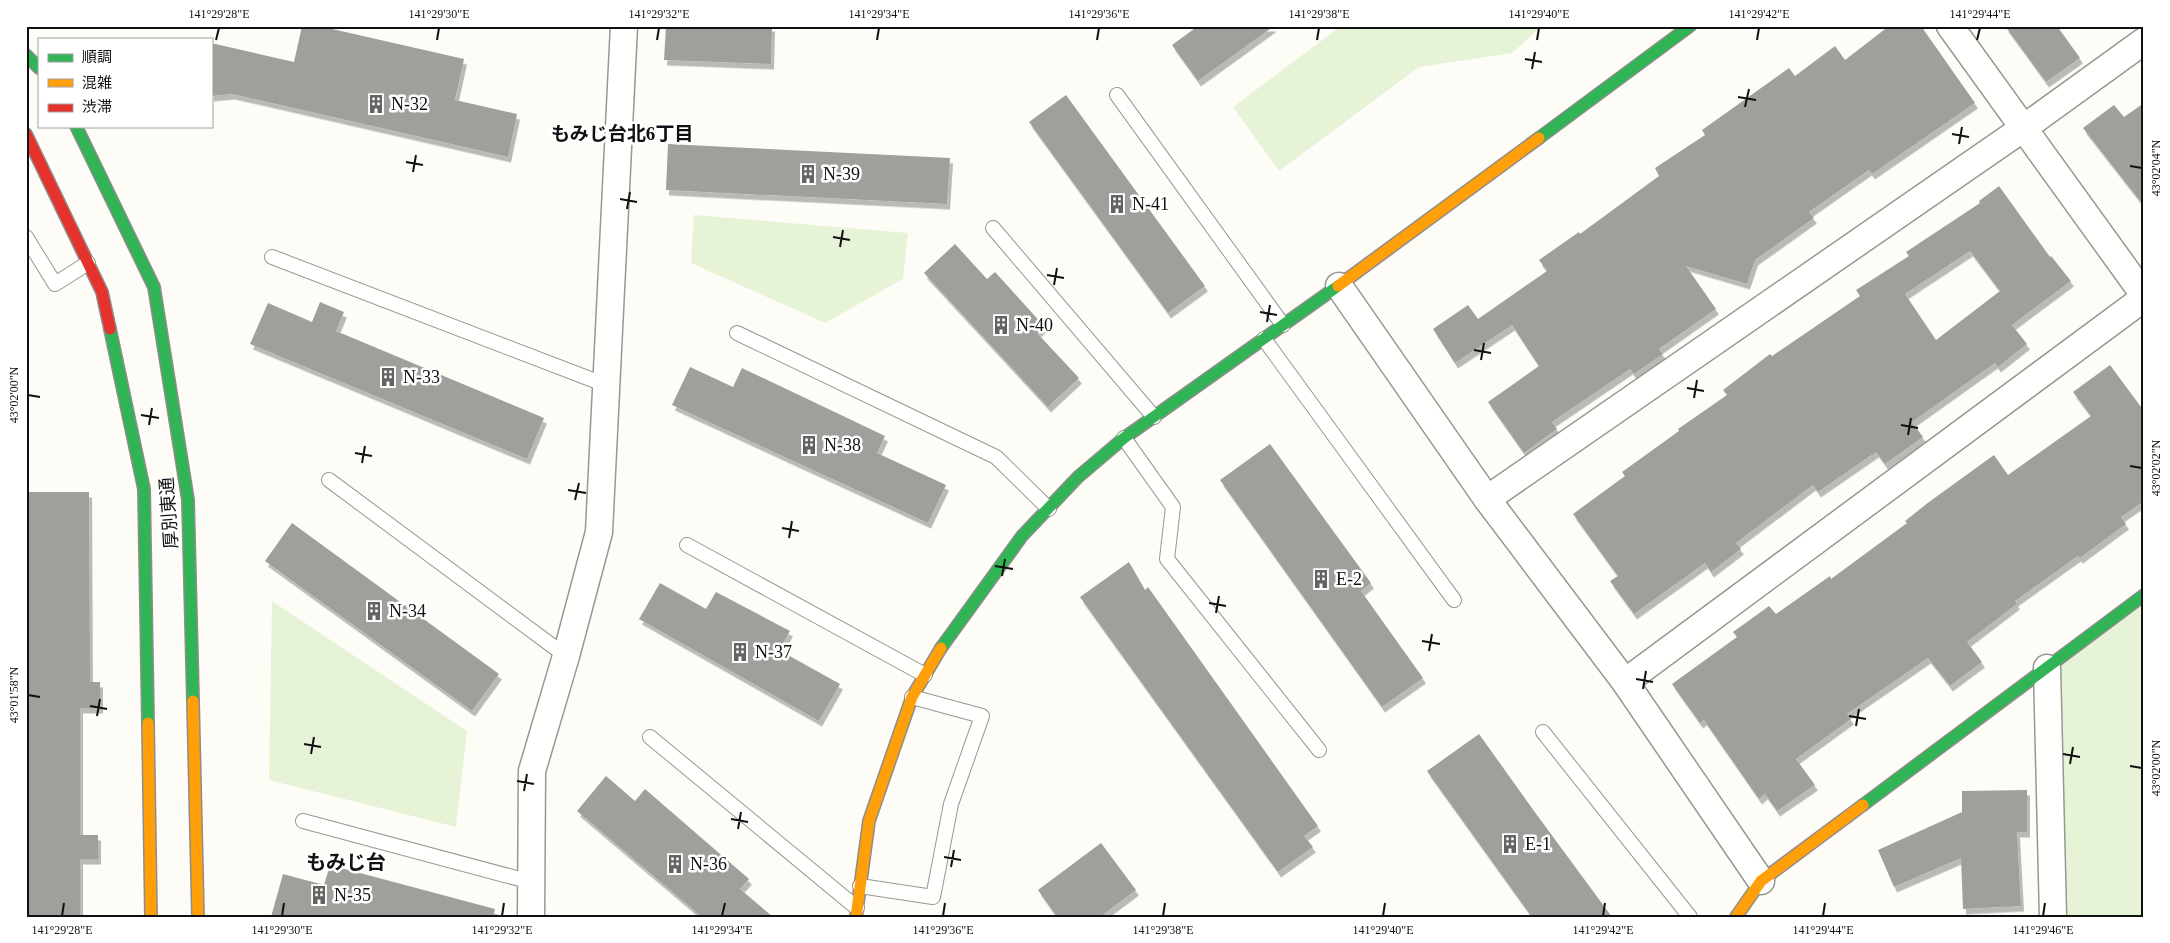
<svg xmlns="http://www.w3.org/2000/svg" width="2170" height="943" font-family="'Times New Roman','Noto Sans JP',serif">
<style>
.green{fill:#e7f3d7}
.building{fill:#a19f9c;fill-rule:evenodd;filter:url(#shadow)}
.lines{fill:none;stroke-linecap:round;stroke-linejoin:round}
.lane-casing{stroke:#979795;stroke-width:16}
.street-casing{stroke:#979795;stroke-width:29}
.fast-casing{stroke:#8e8d8b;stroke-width:14}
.slow-casing{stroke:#8e8d8b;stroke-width:14}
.jam-casing{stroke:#8e8d8b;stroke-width:14}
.lane{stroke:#fffffe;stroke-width:14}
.street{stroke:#fffffe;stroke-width:26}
.fast{stroke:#30b455;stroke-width:11}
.slow{stroke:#ff9f0a;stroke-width:11}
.jam{stroke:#e5322d;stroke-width:11}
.ticks{fill:none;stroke:#111;stroke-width:2}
.labels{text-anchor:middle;stroke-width:5;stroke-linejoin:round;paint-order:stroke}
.poi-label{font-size:18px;fill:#111;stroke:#fff;text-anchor:start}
.street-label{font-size:18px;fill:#111;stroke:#fff}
.neighbourhood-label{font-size:19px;font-weight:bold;fill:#111;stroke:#fff}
.quarter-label{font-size:20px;font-weight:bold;fill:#111;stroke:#fff}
.neatline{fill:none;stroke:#111;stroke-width:2}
.ticks-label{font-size:12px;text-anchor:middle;fill:#111}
</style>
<defs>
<filter id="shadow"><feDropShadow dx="3" dy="5.5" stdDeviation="0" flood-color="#0004"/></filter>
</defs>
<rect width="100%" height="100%" fill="#fdfcf7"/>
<g class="green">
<polygon points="1341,26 1542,26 1512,53 1419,67 1279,171 1233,107"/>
<polygon points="694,215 908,233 903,279 825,323 691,263"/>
<polygon points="2144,595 2144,917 2053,917 2047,668"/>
<polygon points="272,601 467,731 456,827 269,780"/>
</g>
<g class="building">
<polygon points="302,26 319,26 464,59 455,100 517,114 508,157 232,94 211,96 211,43 294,62"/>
<polygon points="666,26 772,26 771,64 664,60"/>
<polygon points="1198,26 1274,26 1198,81 1172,45"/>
<polygon points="1889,26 1921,26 1975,103 1872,174 1869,170 1809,212 1814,218 1755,260 1747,284 1686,266 1716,309 1659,349 1663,354 1634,374 1630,369 1552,422 1557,429 1524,453 1488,402 1539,366 1512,325 1455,363 1433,329 1468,305 1478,319 1547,271 1539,260 1579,232 1580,234 1659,176 1655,168 1705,135 1702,130 1789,68 1795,76 1835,46 1845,60"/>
<polygon points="2005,26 2057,26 2080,58 2046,82"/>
<polygon points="1066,95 1205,286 1168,313 1029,122"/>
<polygon points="2144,103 2144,206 2083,128 2114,105 2124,117"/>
<polygon points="668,144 950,158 947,204 666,190"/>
<path d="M1999,186L2050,257L2051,256L2071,281L2012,325L2027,344L1998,367L1995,363L1912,422L1923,437L1885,464L1876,452L1818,492L1813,485L1736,543L1741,549L1711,572L1705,563L1634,614L1610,581L1618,576L1573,514L1625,476L1622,472L1679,431L1678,429L1727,395L1723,390L1770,354L1772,356L1860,296L1856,290L1909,256L1906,252L1980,203L1979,201ZM1970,251L2000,291L1936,340L1905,294Z"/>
<polygon points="955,244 987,279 995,272 1044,326 1037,333 1079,378 1048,407 924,273"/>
<polygon points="320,302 344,312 336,331 544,418 527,459 250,344 268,303 312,322"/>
<polygon points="2110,365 2144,411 2144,501 2121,517 2126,524 2080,558 2078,556 2015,601 2017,604 1967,642 1982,662 1950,686 1928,658 1847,714 1851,719 1796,759 1815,785 1777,811 1765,794 1759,799 1704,720 1700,723 1672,684 1737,637 1733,632 1769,606 1776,614 1830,576 1831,579 1907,523 1905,521 1929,502 1994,455 2008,475 2091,416 2073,392"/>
<polygon points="690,367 733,387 742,368 885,436 877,453 946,485 928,523 672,405"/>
<polygon points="1270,444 1371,583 1361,591 1423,678 1382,707 1220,480"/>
<polygon points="26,492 89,492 90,682 100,682 100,708 80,708 80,835 98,835 98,859 80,859 80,917 28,917"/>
<polygon points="292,523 499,674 472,711 265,561"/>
<polygon points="1129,562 1145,590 1148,587 1318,826 1304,836 1313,847 1278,872 1080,597"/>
<polygon points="660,583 706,609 716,592 790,631 779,650 840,684 819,721 639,619"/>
<polygon points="1479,734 1534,811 1612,917 1532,917 1427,771"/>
<polygon points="606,776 635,801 645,789 749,879 740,889 773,917 702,917 577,811"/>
<polygon points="2027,790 2027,832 2017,832 2021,906 1963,909 1961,858 1894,887 1878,850 1962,812 1962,791"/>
<polygon points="1101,843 1136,890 1100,917 1057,917 1038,890"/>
<polygon points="330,865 495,909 493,917 271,917 283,874 324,885"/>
</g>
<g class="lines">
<g class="lane-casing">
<g id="lane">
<polyline points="1117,95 1283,325"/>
<polyline points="993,228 1154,417"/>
<polyline points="26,237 55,284 88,263"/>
<polyline points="272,257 606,385"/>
<polyline points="737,333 996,457 1049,509"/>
<polyline points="1264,339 1454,600"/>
<polyline points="1124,438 1173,507 1167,559 1319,750"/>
<polyline points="329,480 566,656"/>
<polyline points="687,545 925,675"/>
<polyline points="1543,732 1690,917"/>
<polyline points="650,737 857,908"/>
<polyline points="303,821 531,882"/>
<polyline points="860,886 933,897 951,804 982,716 912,697"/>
</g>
</g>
<g class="street-casing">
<g id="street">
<polyline points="1950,26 2144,295"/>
<polyline points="1339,286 1487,499 1625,682 1761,881"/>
<polyline points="1487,499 2025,127 2144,41"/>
<polyline points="2047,668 2053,917"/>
<polyline points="1625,682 2144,298"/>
<polyline points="531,917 532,771 566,656 599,532 624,26"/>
</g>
</g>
<g class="fast-casing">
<g id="fast">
<polyline points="26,55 39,68"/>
<polyline points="76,126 154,287 188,500 193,701"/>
<polyline points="1539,138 1690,26"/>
<polyline points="110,329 144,489 148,723"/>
<polyline points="941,648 1022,536 1078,477 1124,438 1338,286"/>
<polyline points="1863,805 2144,595"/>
</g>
</g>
<g class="slow-casing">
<g id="slow">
<polyline points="1338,286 1539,138"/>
<polyline points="193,701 198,917"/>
<polyline points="148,723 151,917"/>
<polyline points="856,917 869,821 912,697 941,648"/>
<polyline points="1736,917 1761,881 1863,805"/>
</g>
</g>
<g class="jam-casing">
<polyline id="jam" points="26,134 102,292 110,329"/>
</g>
<use href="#lane" class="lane"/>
<use href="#street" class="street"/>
<use href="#fast" class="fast"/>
<use href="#slow" class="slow"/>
<use href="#jam" class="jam"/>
</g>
<path class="ticks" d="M216,40L219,28M437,40L439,28M657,40L659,28M877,40L879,28M1097,40L1099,28M1317,40L1319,28M1537,40L1539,28M1757,40L1759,28M1977,40L1980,28M1525,59L1542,62M1532,69L1535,52M1738,97L1756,100M1745,107L1749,89M1952,134L1969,137M1959,144L1962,127M406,162L423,165M2130,166L2142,168M413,172L416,155M620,199L637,202M627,209L630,192M833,237L850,240M840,247L843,230M1047,275L1064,278M1054,285L1057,268M1260,312L1277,315M1267,322L1270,305M1474,350L1491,353M1481,360L1484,343M1687,388L1704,391M28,395L40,397M1694,398L1697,380M141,415L159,418M149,425L152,408M1901,425L1918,428M1908,435L1911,418M355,453L372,456M362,463L365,446M2130,466L2142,468M568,490L586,493M575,500L579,483M782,528L799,531M789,538L792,521M995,566L1013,569M1002,576L1005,559M1209,603L1226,606M1216,613L1219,596M1422,641L1440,644M1429,651L1432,634M1636,679L1653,682M1643,689L1646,671M28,695L40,697M90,706L107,709M97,716L100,699M1849,716L1866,719M1856,726L1859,709M304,744L321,747M311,754L314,737M2063,754L2080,757M2070,764L2073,747M2130,766L2142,768M517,781L534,784M524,791L527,774M731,819L748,822M738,829L741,812M944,857L961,860M951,867L954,850M62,916L64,903M282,916L284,903M502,916L504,903M722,916L725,903M943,916L945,903M1163,916L1165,903M1383,916L1385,903M1603,916L1605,903M1823,916L1825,903M2043,916L2045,903"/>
<defs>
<g id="building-bare" transform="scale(1.5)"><path d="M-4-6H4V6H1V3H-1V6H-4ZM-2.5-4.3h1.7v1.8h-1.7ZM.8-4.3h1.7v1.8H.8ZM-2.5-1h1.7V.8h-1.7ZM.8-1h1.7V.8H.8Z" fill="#646362" stroke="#fff" stroke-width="2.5" paint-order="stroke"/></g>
</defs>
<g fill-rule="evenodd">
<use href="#building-bare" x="376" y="104"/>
<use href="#building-bare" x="808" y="174"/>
<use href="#building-bare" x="1117" y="204"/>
<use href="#building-bare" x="1001" y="325"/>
<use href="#building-bare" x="388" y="377"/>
<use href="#building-bare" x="809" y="445"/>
<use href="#building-bare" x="1321" y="579"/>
<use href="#building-bare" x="374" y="611"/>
<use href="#building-bare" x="740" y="652"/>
<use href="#building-bare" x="1510" y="844"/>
<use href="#building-bare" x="675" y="864"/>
<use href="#building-bare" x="319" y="895"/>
</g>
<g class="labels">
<g class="poi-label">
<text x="391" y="110">N-32</text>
<text x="823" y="180">N-39</text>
<text x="1132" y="210">N-41</text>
<text x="1016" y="331">N-40</text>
<text x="403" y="383">N-33</text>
<text x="824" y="451">N-38</text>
<text x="1336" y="585">E-2</text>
<text x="389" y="617">N-34</text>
<text x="755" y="658">N-37</text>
<text x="1525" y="850">E-1</text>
<text x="690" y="870">N-36</text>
<text x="334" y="901">N-35</text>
</g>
<g class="street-label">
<text transform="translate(169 513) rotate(-94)" y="6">厚別東通</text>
</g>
<g class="neighbourhood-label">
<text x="622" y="140">もみじ台北6丁目</text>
</g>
<g class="quarter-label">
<text x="346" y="869">もみじ台</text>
</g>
</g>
<rect width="2170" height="943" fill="none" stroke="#ffffff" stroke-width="55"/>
<rect x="38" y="38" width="175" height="90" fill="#ffffff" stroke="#a0a0a0"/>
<rect x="48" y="54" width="25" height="8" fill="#30b455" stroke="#a0a0a0"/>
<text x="82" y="62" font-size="15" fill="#111111">順調</text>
<rect x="48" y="79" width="25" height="8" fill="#ff9f0a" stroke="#a0a0a0"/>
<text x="82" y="88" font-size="15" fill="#111111">混雑</text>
<rect x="48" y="104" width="25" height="8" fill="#e5322d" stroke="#a0a0a0"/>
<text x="82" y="112" font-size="15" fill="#111111">渋滞</text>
<rect x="28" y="28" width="2114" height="888" class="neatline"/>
<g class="ticks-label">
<text x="219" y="18">141°29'28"E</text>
<text x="439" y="18">141°29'30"E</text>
<text x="659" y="18">141°29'32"E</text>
<text x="879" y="18">141°29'34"E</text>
<text x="1099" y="18">141°29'36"E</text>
<text x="1319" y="18">141°29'38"E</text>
<text x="1539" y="18">141°29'40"E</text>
<text x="1759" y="18">141°29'42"E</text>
<text x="1980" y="18">141°29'44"E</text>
<text transform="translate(2156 168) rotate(-90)" y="4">43°02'04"N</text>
<text transform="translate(14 395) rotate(-90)" y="4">43°02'00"N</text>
<text transform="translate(2156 468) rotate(-90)" y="4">43°02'02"N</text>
<text transform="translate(14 695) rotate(-90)" y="4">43°01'58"N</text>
<text transform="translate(2156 768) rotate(-90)" y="4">43°02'00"N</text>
<text x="62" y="934">141°29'28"E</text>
<text x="282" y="934">141°29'30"E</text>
<text x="502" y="934">141°29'32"E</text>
<text x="722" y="934">141°29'34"E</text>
<text x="943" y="934">141°29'36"E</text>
<text x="1163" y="934">141°29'38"E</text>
<text x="1383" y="934">141°29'40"E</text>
<text x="1603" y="934">141°29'42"E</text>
<text x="1823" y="934">141°29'44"E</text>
<text x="2043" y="934">141°29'46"E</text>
</g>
</svg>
